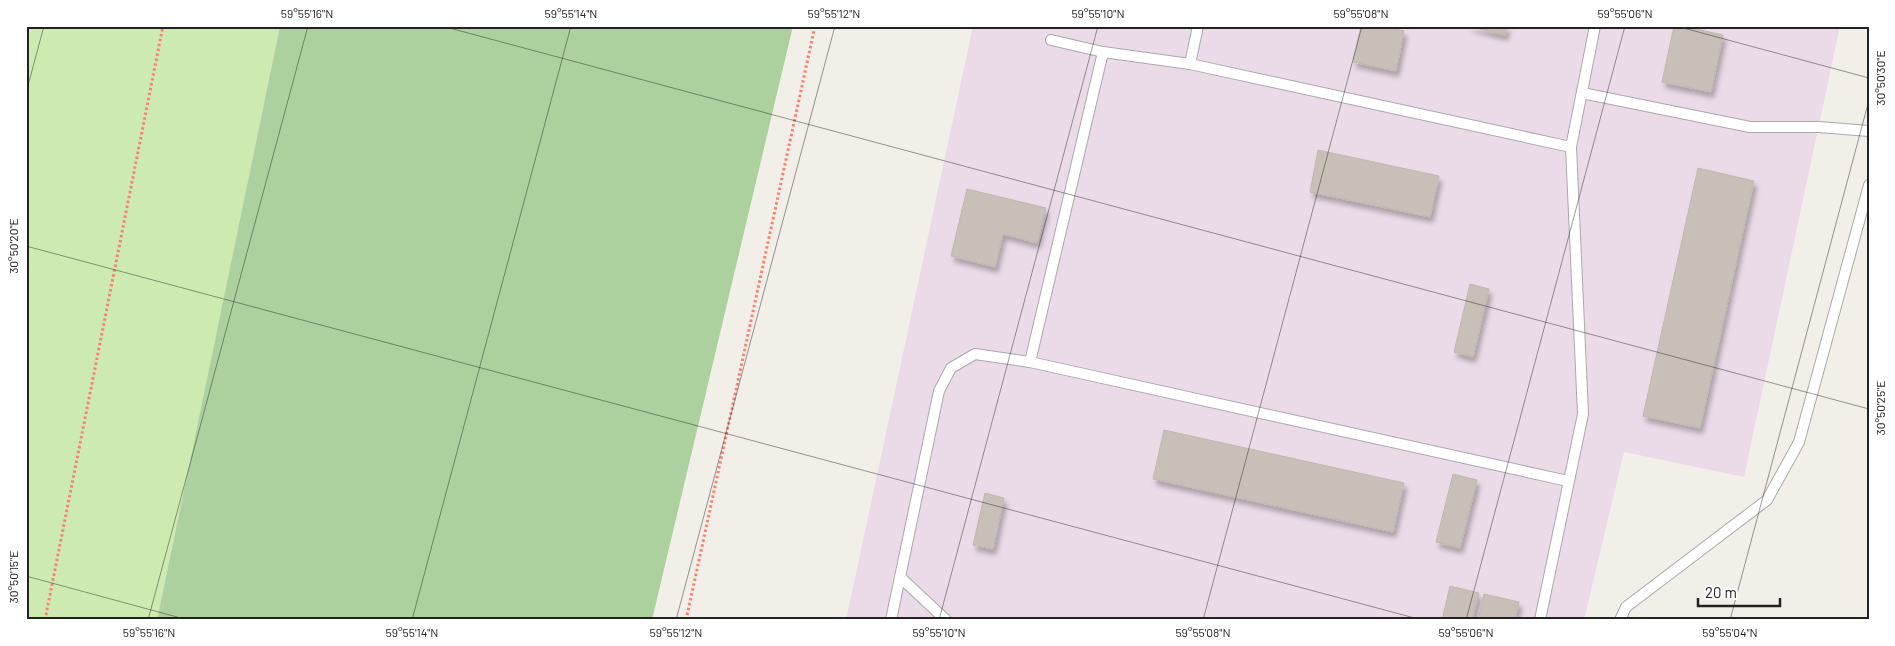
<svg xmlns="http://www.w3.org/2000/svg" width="1895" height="646" font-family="Barlow,sans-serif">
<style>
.industrial{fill:#ebdbe8}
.grass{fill:#cdebb0}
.forest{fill:#add19e}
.building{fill:#c7bfb8;stroke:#c4b6ab;filter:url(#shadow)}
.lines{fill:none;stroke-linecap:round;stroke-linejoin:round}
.lane-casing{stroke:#a9a9a9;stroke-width:12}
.path{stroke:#fa8072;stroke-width:3;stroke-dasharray:2.5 2.5;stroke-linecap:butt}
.lane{stroke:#fff;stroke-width:10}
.ticks{fill:none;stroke:#222;stroke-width:1;stroke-opacity:0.45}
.neatline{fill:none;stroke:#222;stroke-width:2}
.ticks-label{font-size:12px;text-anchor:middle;fill:#222}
</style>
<defs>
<filter id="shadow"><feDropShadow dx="3" dy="5.5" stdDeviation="2.5" flood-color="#0004"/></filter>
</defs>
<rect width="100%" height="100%" fill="#f2efe9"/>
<polygon class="industrial" points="973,26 1840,26 1744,477 1624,452 1584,620 846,620"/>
<polygon class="grass" points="26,26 280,26 157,620 26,620"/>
<polygon class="forest" points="280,26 793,26 652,620 157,620"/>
<g class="building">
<polygon points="1361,26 1382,26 1404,31 1396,71 1353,62"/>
<polygon points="1468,26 1507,26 1505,35"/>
<polygon points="1674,26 1682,26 1723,35 1711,92 1662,82"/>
<polygon points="1318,150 1439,176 1430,217 1310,192"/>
<polygon points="1698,168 1754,181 1700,428 1643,416"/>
<polygon points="967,189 1046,208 1037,243 1003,234 995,267 951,256"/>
<polygon points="1470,284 1489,289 1473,357 1454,352"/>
<polygon points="1164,430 1404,483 1393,532 1153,479"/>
<polygon points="1453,474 1477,480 1460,548 1436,542"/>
<polygon points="985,493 1004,498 993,549 973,545"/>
<polygon points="1450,586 1479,593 1472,620 1442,620"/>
<polygon points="1484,594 1519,602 1515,620 1478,620"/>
</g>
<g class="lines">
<g class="lane-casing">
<g id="lane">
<polyline points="1051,40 1103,52 1190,64 1571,147"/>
<polyline points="1103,52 1030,362 1568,481"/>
<polyline points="1190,64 1198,26"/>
<polyline points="1582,93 1750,127 1819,127 1869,131"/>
<polyline points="900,577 946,620"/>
<polyline points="891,620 939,391 951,368 975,354 1030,362"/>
<polyline points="1540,620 1583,414 1571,147 1595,26"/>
<polyline points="1620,620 1626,607 1767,500 1799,442 1869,185"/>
</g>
</g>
<g class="path">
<polyline points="45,620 163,26"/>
<polyline points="686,620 815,26"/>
</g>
<use href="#lane" class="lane"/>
</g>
<path class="ticks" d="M442,26L1869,409M1676,26L1869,78M26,93L44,26M26,246L1422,620M26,576L188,620M148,620L308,26M412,620L571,26M676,620L835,26M939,620L1098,26M1203,620L1362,26M1466,620L1625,26M1730,620L1869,100"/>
<rect width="1895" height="646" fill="none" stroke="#ffffff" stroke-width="55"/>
<path d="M1698 598v8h82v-8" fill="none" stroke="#222222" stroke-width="2.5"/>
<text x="1705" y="598" font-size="15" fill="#222222" stroke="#ffffff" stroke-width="4" paint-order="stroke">20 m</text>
<rect x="28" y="28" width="1840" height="590" class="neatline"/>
<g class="ticks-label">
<text x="307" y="18">59°55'16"N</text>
<text x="571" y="18">59°55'14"N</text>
<text x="834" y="18">59°55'12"N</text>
<text x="1098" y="18">59°55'10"N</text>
<text x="1361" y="18">59°55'08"N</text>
<text x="1625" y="18">59°55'06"N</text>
<text transform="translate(1881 78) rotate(-90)" y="4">30°50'30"E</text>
<text transform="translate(14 246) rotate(-90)" y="4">30°50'20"E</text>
<text transform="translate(1881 408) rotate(-90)" y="4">30°50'25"E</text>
<text transform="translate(14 577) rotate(-90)" y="4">30°50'15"E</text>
<text x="149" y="637">59°55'16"N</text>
<text x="412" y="637">59°55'14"N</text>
<text x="676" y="637">59°55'12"N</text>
<text x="939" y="637">59°55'10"N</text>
<text x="1203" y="637">59°55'08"N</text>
<text x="1466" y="637">59°55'06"N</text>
<text x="1730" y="637">59°55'04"N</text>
</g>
</svg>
